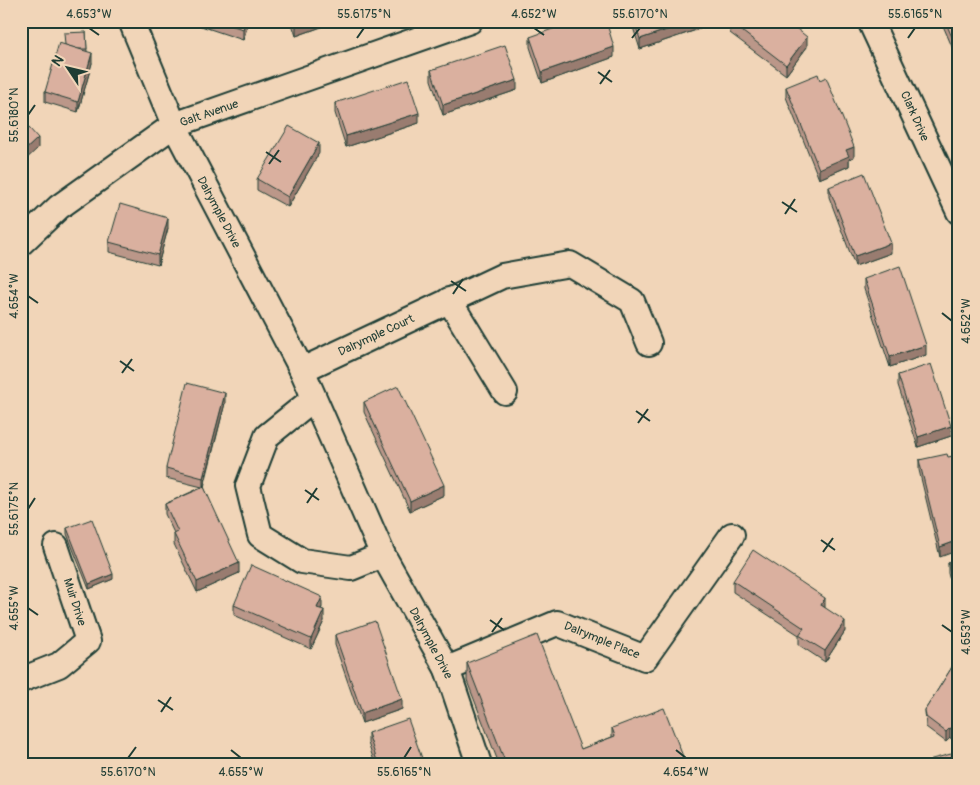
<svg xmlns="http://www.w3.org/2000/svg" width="980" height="785" font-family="Pangolin,sans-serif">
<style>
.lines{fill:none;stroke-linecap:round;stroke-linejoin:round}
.minor-casing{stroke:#1f3d34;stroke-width:28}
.minor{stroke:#f1d5b8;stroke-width:24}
.wall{fill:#bb9789;stroke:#1f3d34}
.shaded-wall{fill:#997b6f;stroke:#1f3d34}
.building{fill:#dab09f;stroke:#1f3d34}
.ticks{fill:none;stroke:#1f3d34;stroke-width:2}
.labels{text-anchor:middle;stroke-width:4;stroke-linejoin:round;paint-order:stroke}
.street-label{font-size:12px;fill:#1f3d34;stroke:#f1d5b8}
.neatline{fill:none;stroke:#1f3d34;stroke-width:2}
.ticks-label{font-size:12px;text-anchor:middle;fill:#1f3d34}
</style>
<rect width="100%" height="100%" fill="#f1d5b8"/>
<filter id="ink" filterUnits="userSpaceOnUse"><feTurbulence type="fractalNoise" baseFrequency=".02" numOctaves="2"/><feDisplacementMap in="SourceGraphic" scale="10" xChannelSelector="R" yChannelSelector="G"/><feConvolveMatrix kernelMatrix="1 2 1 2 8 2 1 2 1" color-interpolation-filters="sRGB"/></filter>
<g filter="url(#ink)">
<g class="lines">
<g class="minor-casing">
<g id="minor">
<polyline points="131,21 174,125 302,370 383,555 447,669 479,764"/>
<polyline points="870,21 959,212"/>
<polyline points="21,243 59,207 174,125 470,21"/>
<polyline points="449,300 505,392"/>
<polyline points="302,370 502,276 570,264 632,301 649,343"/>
<polyline points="313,399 267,436 248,486 260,535 302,561 351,568 383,555"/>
<polyline points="447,669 557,623 645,658 732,535"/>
<polyline points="21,680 59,665 88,641 56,546"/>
</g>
</g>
<use href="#minor" class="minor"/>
</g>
<g class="wall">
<polygon points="186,21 249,21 243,40"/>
<polygon points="291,21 338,21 296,36"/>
<polygon points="631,21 714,21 714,24 640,49"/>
<polygon points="941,21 959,21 959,63"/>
<polygon points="730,22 807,47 786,75 730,33"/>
<polygon points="86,32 87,52 92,63 78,112 45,102 45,92 65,45"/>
<polygon points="530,37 614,57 542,83 530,47"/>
<polygon points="431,70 517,90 443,115 431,80"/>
<polygon points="786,87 854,157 849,159 849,166 819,179 786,97"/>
<polygon points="335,103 419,123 346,147 335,113"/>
<polygon points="319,153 288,207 257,190 257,179"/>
<polygon points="829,187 891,253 855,266 829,197"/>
<polygon points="168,228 158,265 109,252 109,242"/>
<polygon points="864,279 926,355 890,367 864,289"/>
<polygon points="898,375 951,436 918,447 898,385"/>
<polygon points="364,402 444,495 410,511 364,412"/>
<polygon points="225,403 204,487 239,573 197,592 174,544 174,533 165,514 165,504 202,487 166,478 166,468"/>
<polygon points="948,457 940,557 919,470 919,460"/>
<polygon points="67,528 113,579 89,589 67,534"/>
<polygon points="959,560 959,617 948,573 948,563"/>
<polygon points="733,581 825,608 845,631 825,662 799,645 799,635 733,592"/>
<polygon points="234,605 322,607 321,609 324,621 311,649 234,615"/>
<polygon points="335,635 402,709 362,723 335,645"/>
<polygon points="959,656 959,740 958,741 950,738 946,742 926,727 925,710"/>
<polygon points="467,663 581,749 612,737 612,728 686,764 499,764 467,681"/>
<polygon points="368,733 424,764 375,764 368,743"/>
</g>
<g class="shaded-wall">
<polygon points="35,21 42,21 35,25"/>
<polygon points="246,21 249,21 243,40 243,29"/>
<polygon points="309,21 338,21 296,36 296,26"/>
<polygon points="693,21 714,21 714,24 640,49 640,39"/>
<polygon points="807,37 807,47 786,75 786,65"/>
<polygon points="614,47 614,57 542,83 542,72"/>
<polygon points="92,53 92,63 78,112 78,102"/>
<polygon points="517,80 517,90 443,115 443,105"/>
<polygon points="419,113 419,123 346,147 346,136"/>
<polygon points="38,138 38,148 21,164 21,154"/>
<polygon points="319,143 319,153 288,207 288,197"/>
<polygon points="854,147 854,157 849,159 849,166 819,179 819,169 846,150"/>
<polygon points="168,218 168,228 158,265 158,255"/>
<polygon points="891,243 891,253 855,266 855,256"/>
<polygon points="926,345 926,355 890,367 890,357"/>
<polygon points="225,393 225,403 203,488 203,478"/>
<polygon points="951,426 951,436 918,447 918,437"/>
<polygon points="444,485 444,495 410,511 410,501"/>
<polygon points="959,540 959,550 940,557 940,547"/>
<polygon points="239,563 239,573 197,592 197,582"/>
<polygon points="113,574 113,579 89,589 89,584"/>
<polygon points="322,597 322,607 317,618 317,608"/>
<polygon points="825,598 825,608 821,605"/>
<polygon points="324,610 324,621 311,649 311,639"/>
<polygon points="845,621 845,631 825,662 825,651"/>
<polygon points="402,699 402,709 362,723 362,713"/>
<polygon points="950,728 950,738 946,742 946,732"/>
</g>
<g class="building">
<polygon points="217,21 246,21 243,29"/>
<polygon points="295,21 309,21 296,26"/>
<polygon points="575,21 606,21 614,47 542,72 530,37"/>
<polygon points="634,21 693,21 640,39"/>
<polygon points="731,21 787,21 807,37 786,65 730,22"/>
<polygon points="945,21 959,21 959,53"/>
<polygon points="86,32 87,49 78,49 65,45 64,33"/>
<polygon points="59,43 92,53 78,102 45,92"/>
<polygon points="505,45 517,80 443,105 431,70"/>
<polygon points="818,74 820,80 826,77 854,147 846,150 849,156 819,169 786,87"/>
<polygon points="408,79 419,113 346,136 335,103"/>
<polygon points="21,119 38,138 21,154"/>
<polygon points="289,126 319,143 288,197 257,179"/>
<polygon points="864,173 891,243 855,256 829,187"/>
<polygon points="120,204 168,218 158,255 109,242"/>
<polygon points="900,266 926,345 890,357 864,279"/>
<polygon points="931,364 951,426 918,437 898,375"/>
<polygon points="187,383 225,393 203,478 166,468"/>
<polygon points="398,386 444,485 410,501 364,402"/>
<polygon points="947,454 948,457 958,455 959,459 959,540 940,547 919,460"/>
<polygon points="204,487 239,563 197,582 174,534 178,532 165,504"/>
<polygon points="92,519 113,574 89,584 67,528"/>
<polygon points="753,550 825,598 821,605 845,621 825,651 799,635 804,628 733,581"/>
<polygon points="959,560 959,607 948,563"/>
<polygon points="251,565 322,597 317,608 324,610 311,639 234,605"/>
<polygon points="375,621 402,699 362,713 335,635"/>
<polygon points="537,635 581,749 615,736 612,728 664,708 686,764 506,764 467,663"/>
<polygon points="959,656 959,729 958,731 950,728 946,732 926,717 925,710"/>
<polygon points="408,719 424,764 378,764 368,733"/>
<polygon points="951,754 954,764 928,764 933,763 932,759"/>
</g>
</g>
<path class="ticks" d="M89,28L99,35M534,28L544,35M357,38L364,28M632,38L640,28M908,38L915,28M598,72L612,82M600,84L610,70M28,115L35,105M266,152L281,162M269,164L279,150M782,202L797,212M785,214L795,199M451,281L466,291M453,294L463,279M28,296L38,303M942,313L952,321M120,361L134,371M122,373L132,359M636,411L650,421M638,423L648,409M305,490L319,500M307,503L317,488M28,509L35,498M821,540L835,550M823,552L833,538M28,608L38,615M490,620L504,630M942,625L952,632M492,632L502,618M158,700L173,710M161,712L171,697M231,750L241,758M676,750L686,758M128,758L136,747M404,758L411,747"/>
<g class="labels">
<g class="street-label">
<text transform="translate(209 113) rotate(-19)" y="4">Galt Avenue</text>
<text transform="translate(915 116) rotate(66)" y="4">Clark Drive</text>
<text transform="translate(219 212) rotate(62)" y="4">Dalrymple Drive</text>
<text transform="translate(376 335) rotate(-25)" y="4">Dalrymple Court</text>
<text transform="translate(75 602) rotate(72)" y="4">Muir Drive</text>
<text transform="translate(602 640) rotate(22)" y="4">Dalrymple Place</text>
<text transform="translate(431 643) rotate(62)" y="4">Dalrymple Drive</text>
</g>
</g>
<rect width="980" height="785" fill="none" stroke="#f1d5b8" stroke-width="55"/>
<g transform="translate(68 68) rotate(305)" stroke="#f1d5b8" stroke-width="4" paint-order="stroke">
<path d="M0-4L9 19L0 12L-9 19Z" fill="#1f3d34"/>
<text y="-8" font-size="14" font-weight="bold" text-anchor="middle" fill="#1f3d34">N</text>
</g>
<rect x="28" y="28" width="924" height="730" class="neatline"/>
<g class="ticks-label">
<text x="89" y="18">4.653°W</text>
<text x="364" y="18">55.6175°N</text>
<text x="534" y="18">4.652°W</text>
<text x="640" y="18">55.6170°N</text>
<text x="915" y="18">55.6165°N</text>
<text transform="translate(14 115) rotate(-90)" y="4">55.6180°N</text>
<text transform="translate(14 296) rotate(-90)" y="4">4.654°W</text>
<text transform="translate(966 321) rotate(-90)" y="4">4.652°W</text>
<text transform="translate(14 509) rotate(-90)" y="4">55.6175°N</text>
<text transform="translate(14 608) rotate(-90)" y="4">4.655°W</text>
<text transform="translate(966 632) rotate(-90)" y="4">4.653°W</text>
<text x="128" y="776">55.6170°N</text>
<text x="241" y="776">4.655°W</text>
<text x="404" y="776">55.6165°N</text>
<text x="686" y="776">4.654°W</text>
</g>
</svg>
